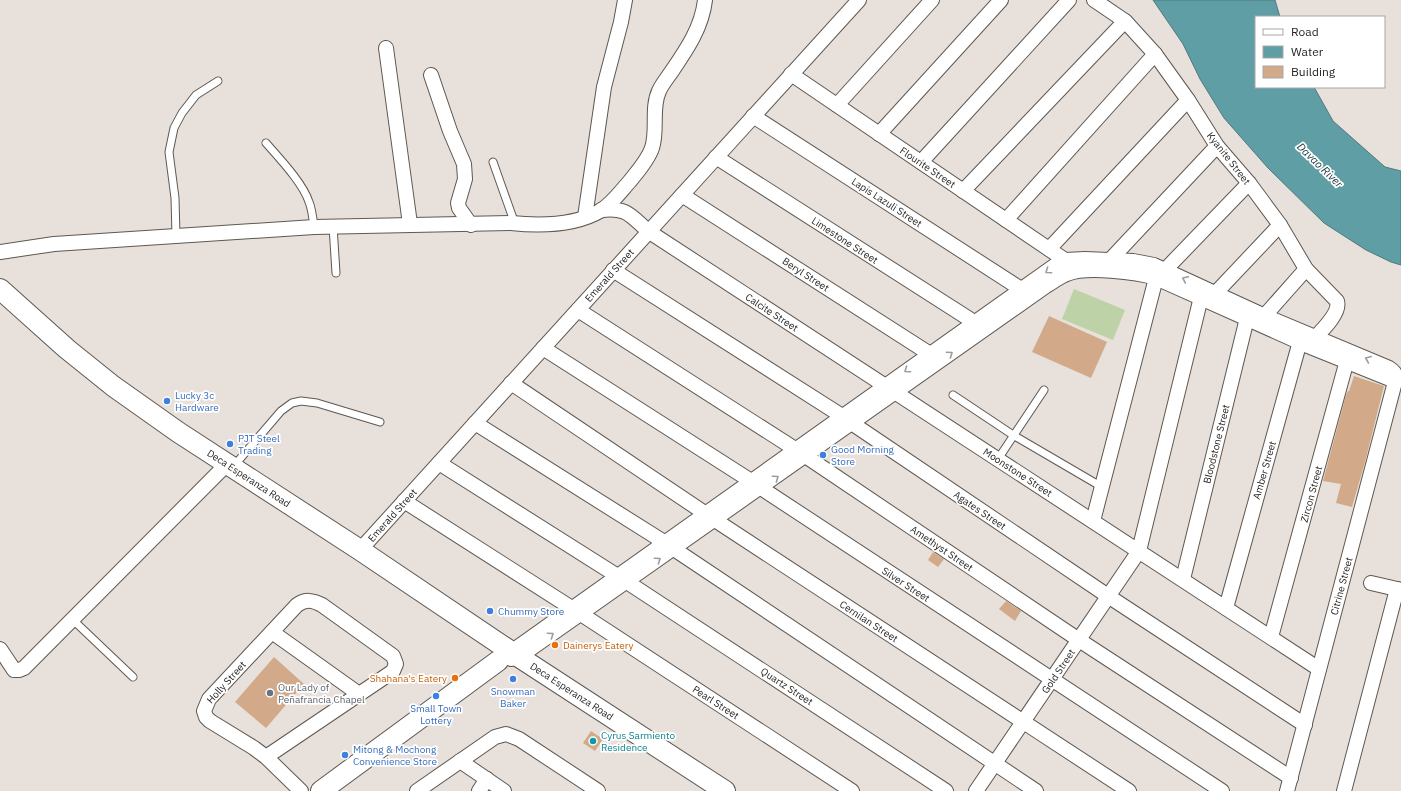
<svg xmlns="http://www.w3.org/2000/svg" width="1401" height="791" font-family="'IBM Plex Sans',sans-serif">
<style>
.green{fill:#bdd3a7}
.water{fill:#609ea6;stroke:#4f797e}
.building{fill:#d2aa89}
.lines{fill:none;stroke-linecap:round;stroke-linejoin:round}
.lane-casing{stroke:#5e5852;stroke-width:9}
.street-casing{stroke:#5e5852;stroke-width:16}
.secondary-casing{stroke:#5e5852;stroke-width:22}
.lane{stroke:#fff;stroke-width:7}
.street{stroke:#fff;stroke-width:14}
.secondary{stroke:#fff;stroke-width:20}
.oneway{stroke:#9e9c9c}
.shop-dot{fill:#3f7fe0;stroke:#fff;stroke-width:1.5}
.food-dot{fill:#e8710a;stroke:#fff;stroke-width:1.5}
.worship-dot{fill:#6b7280;stroke:#fff;stroke-width:1.5}
.culture-dot{fill:#0f9aa8;stroke:#fff;stroke-width:1.5}
.labels{text-anchor:middle;stroke-width:3.5;stroke-linejoin:round;paint-order:stroke}
.street-label{font-size:10px;fill:#272422;stroke:#fff}
.shop-label{font-size:10px;fill:#366cbe;stroke:#fff;text-anchor:start}
.food-label{font-size:10px;fill:#c56008;stroke:#fff;text-anchor:start}
.worship-label{font-size:10px;fill:#5b616d;stroke:#fff;text-anchor:start}
.culture-label{font-size:10px;fill:#0d838f;stroke:#fff;text-anchor:start}
.water-label{font-size:11px;font-style:italic;fill:#16363a;stroke:#fff}
</style>
<rect width="100%" height="100%" fill="#e8e0da"/>
<polygon class="green" points="1074,289 1125,310 1113,340 1062,319"/>
<polygon class="water" points="1153,0 1275,0 1280,17 1256,17 1256,87 1314,87 1333,121 1385,167 1401,171 1401,265 1391,262 1366,250 1324,223 1268,168 1224,118 1200,79 1183,44"/>
<g class="building">
<polygon points="1049,316 1107,342 1091,378 1032,352"/>
<polygon points="1354,376 1384,386 1365,462 1352,507 1336,503 1341,484 1323,481 1346,395 1348,391 1349,391"/>
<polygon points="933,552 944,559 938,567 928,560"/>
<polygon points="1006,601 1021,611 1015,621 999,609"/>
<polygon points="274,657 304,684 266,728 235,702"/>
<polygon points="591,731 603,739 595,751 583,743"/>
</g>
<g class="lines">
<g class="lane-casing">
<g id="lane">
<path d="M266,143C279,158 303,183 309,202C312,209 313,219 314,227"/>
<polyline points="493,162 515,224"/>
<polyline points="333,226 336,273"/>
<polyline points="176,236 175,198 169,152 174,128 182,113 196,95 218,81"/>
<polyline points="953,395 1013,435 1102,487"/>
<polyline points="998,459 1044,390"/>
<polyline points="233,467 281,411 292,403 301,401 317,403 380,422"/>
<polyline points="72,619 133,677"/>
</g>
</g>
<g class="street-casing">
<g id="street">
<path d="M1094,0L1125,21L1155,54L1188,100L1217,146L1249,183L1280,225L1306,269L1337,301C1341,314 1319,333 1310,343"/>
<polyline points="386,48 410,224"/>
<polyline points="791,74 1065,260"/>
<polyline points="431,75 450,131 464,164 465,179 458,203 459,208 471,225"/>
<polyline points="837,105 932,0"/>
<polyline points="753,116 1021,289"/>
<polyline points="879,134 1001,0"/>
<polyline points="716,157 974,322"/>
<polyline points="921,162 1069,0"/>
<polyline points="963,191 1125,21"/>
<polyline points="682,195 930,354"/>
<path d="M601,210C627,207 630,215 648,231L1319,669"/>
<polyline points="585,217 604,87 621,22 625,0"/>
<polyline points="1006,220 1155,54"/>
<polyline points="1049,249 1188,100"/>
<path d="M0,252L54,244L314,227L511,223C540,226 574,226 600,211C612,204 621,191 630,181C638,171 648,160 652,148C658,130 651,108 659,91C662,84 668,77 672,71C687,49 702,27 705,0"/>
<polyline points="1110,260 1217,146"/>
<polyline points="613,270 842,416"/>
<polyline points="1165,270 1249,183"/>
<polyline points="1210,299 1280,225"/>
<polyline points="578,310 795,449 1079,640 1291,778"/>
<polyline points="1260,321 1306,269"/>
<polyline points="543,348 751,481"/>
<polyline points="511,383 715,520 1129,791"/>
<polyline points="475,423 664,542"/>
<polyline points="853,424 1108,596 1305,725"/>
<polyline points="439,463 627,582 946,791"/>
<polyline points="761,488 1222,791"/>
<polyline points="404,501 581,614 852,791"/>
<polyline points="1093,521 1156,278"/>
<polyline points="674,549 1036,791"/>
<polyline points="360,550 859,0"/>
<polyline points="1183,579 1249,310"/>
<polyline points="1371,583 1401,590"/>
<polyline points="1226,608 1302,334"/>
<polyline points="272,632 359,694"/>
<polyline points="1271,637 1349,353"/>
<polyline points="0,649 14,670 19,670 24,668 227,464"/>
<path d="M504,657L1057,264L1065,260L1085,259L1133,261L1154,265L1265,316L1389,368C1394,371 1395,373 1396,378L1287,791"/>
<path d="M511,659L519,657L1046,286C1053,282 1059,277 1067,274C1086,266 1137,272 1156,278L1308,346L1395,381"/>
<path d="M266,757L389,674L393,671L396,664L393,656L322,605C312,600 306,599 297,605L209,699L204,711L206,717L210,721L254,748L266,757L301,791"/>
<polyline points="460,761 504,791"/>
<polyline points="417,791 495,737 506,734 519,739 598,791"/>
<polyline points="479,791 487,779"/>
<polyline points="976,791 1139,551 1203,289"/>
<polyline points="1344,791 1397,589"/>
</g>
</g>
<g class="secondary-casing">
<g id="secondary">
<polyline points="0,289 67,349 113,386 178,432 360,550 519,657 725,791"/>
<polyline points="321,791 498,661"/>
</g>
</g>
<use href="#lane" class="lane"/>
<use href="#street" class="street"/>
<use href="#secondary" class="secondary"/>
</g>
<defs><path id="oneway-chevron" d="M-2-3.5L2.5 0L-2 3.5" fill="none" stroke-width="1.6" stroke-linecap="round" stroke-linejoin="round"/></defs>
<g class="oneway">
<use href="#oneway-chevron" transform="translate(1048 271) rotate(145)"/>
<use href="#oneway-chevron" transform="translate(1185 279) rotate(-155)"/>
<use href="#oneway-chevron" transform="translate(950 354) rotate(-35)"/>
<use href="#oneway-chevron" transform="translate(1368 359) rotate(-157)"/>
<use href="#oneway-chevron" transform="translate(907 370) rotate(145)"/>
<use href="#oneway-chevron" transform="translate(776 478) rotate(-35)"/>
<use href="#oneway-chevron" transform="translate(658 560) rotate(-35)"/>
<use href="#oneway-chevron" transform="translate(551 635) rotate(-35)"/>
</g>
<g class="shop-dot">
<circle cx="167" cy="401" r="4"/>
<circle cx="230" cy="444" r="4"/>
<circle cx="823" cy="455" r="4"/>
<circle cx="490" cy="611" r="4"/>
<circle cx="513" cy="679" r="4"/>
<circle cx="436" cy="696" r="4"/>
<circle cx="345" cy="755" r="4"/>
</g>
<g class="food-dot">
<circle cx="555" cy="645" r="4"/>
<circle cx="455" cy="678" r="4"/>
</g>
<circle class="worship-dot" cx="270" cy="693" r="4"/>
<circle class="culture-dot" cx="593" cy="741" r="4"/>
<g class="labels">
<g class="street-label">
<text transform="translate(1229 158) rotate(52)" y="4">Kyanite Street</text>
<text transform="translate(928 167) rotate(34)" y="4">Flourite Street</text>
<text transform="translate(887 202) rotate(33)" y="4">Lapis Lazuli Street</text>
<text transform="translate(845 240) rotate(33)" y="4">Limestone Street</text>
<text transform="translate(806 274) rotate(33)" y="4">Beryl Street</text>
<text transform="translate(609 275) rotate(-48)" y="4">Emerald Street</text>
<text transform="translate(772 312) rotate(33)" y="4">Calcite Street</text>
<text transform="translate(1216 444) rotate(-76)" y="4">Bloodstone Street</text>
<text transform="translate(1264 470) rotate(-74)" y="4">Amber Street</text>
<text transform="translate(1018 472) rotate(33)" y="4">Moonstone Street</text>
<text transform="translate(249 478) rotate(33)" y="4">Deca Esperanza Road</text>
<text transform="translate(1311 494) rotate(-75)" y="4">Zircon Street</text>
<text transform="translate(980 510) rotate(34)" y="4">Agates Street</text>
<text transform="translate(392 515) rotate(-48)" y="4">Emerald Street</text>
<text transform="translate(942 548) rotate(34)" y="4">Amethyst Street</text>
<text transform="translate(906 584) rotate(33)" y="4">Silver Street</text>
<text transform="translate(1341 586) rotate(-75)" y="4">Citrine Street</text>
<text transform="translate(869 621) rotate(33)" y="4">Cernilan Street</text>
<text transform="translate(1058 671) rotate(-56)" y="4">Gold Street</text>
<text transform="translate(226 682) rotate(-48)" y="4">Holly Street</text>
<text transform="translate(787 686) rotate(33)" y="4">Quartz Street</text>
<text transform="translate(572 691) rotate(33)" y="4">Deca Esperanza Road</text>
<text transform="translate(716 702) rotate(33)" y="4">Pearl Street</text>
</g>
<g class="shop-label">
<text x="175" y="399">Lucky 3c<tspan x="175" dy="12">Hardware</tspan></text>
<text x="238" y="442">PJT Steel<tspan x="238" dy="12">Trading</tspan></text>
<text x="831" y="453">Good Morning<tspan x="831" dy="12">Store</tspan></text>
<text x="498" y="615">Chummy Store</text>
<text x="513" y="695" text-anchor="middle">Snowman<tspan x="513" dy="12">Baker</tspan></text>
<text x="436" y="712" text-anchor="middle">Small Town<tspan x="436" dy="12">Lottery</tspan></text>
<text x="353" y="753">Mitong &amp; Mochong<tspan x="353" dy="12">Convenience Store</tspan></text>
</g>
<g class="food-label">
<text x="563" y="649">Dainerys Eatery</text>
<text x="447" y="682" text-anchor="end">Shahana's Eatery</text>
</g>
<g class="worship-label">
<text x="278" y="691">Our Lady of<tspan x="278" dy="12">Peñafrancia Chapel</tspan></text>
</g>
<g class="culture-label">
<text x="601" y="739">Cyrus Sarmiento<tspan x="601" dy="12">Residence</tspan></text>
</g>
<g class="water-label">
<text transform="translate(1320 165) rotate(44)" y="4">Davao River</text>
</g>
</g>
<rect x="1255" y="16" width="130" height="72" fill="#ffffff" stroke="#a9a7a7"/>
<rect x="1263" y="29" width="20" height="6" fill="#ffffff" stroke="#a9a7a7"/>
<text x="1291" y="36" font-size="12" fill="#272422">Road</text>
<rect x="1263" y="46" width="20" height="12" fill="#609ea6" stroke="#a9a7a7"/>
<text x="1291" y="56" font-size="12" fill="#272422">Water</text>
<rect x="1263" y="66" width="20" height="12" fill="#d2aa89" stroke="#a9a7a7"/>
<text x="1291" y="76" font-size="12" fill="#272422">Building</text>
</svg>
